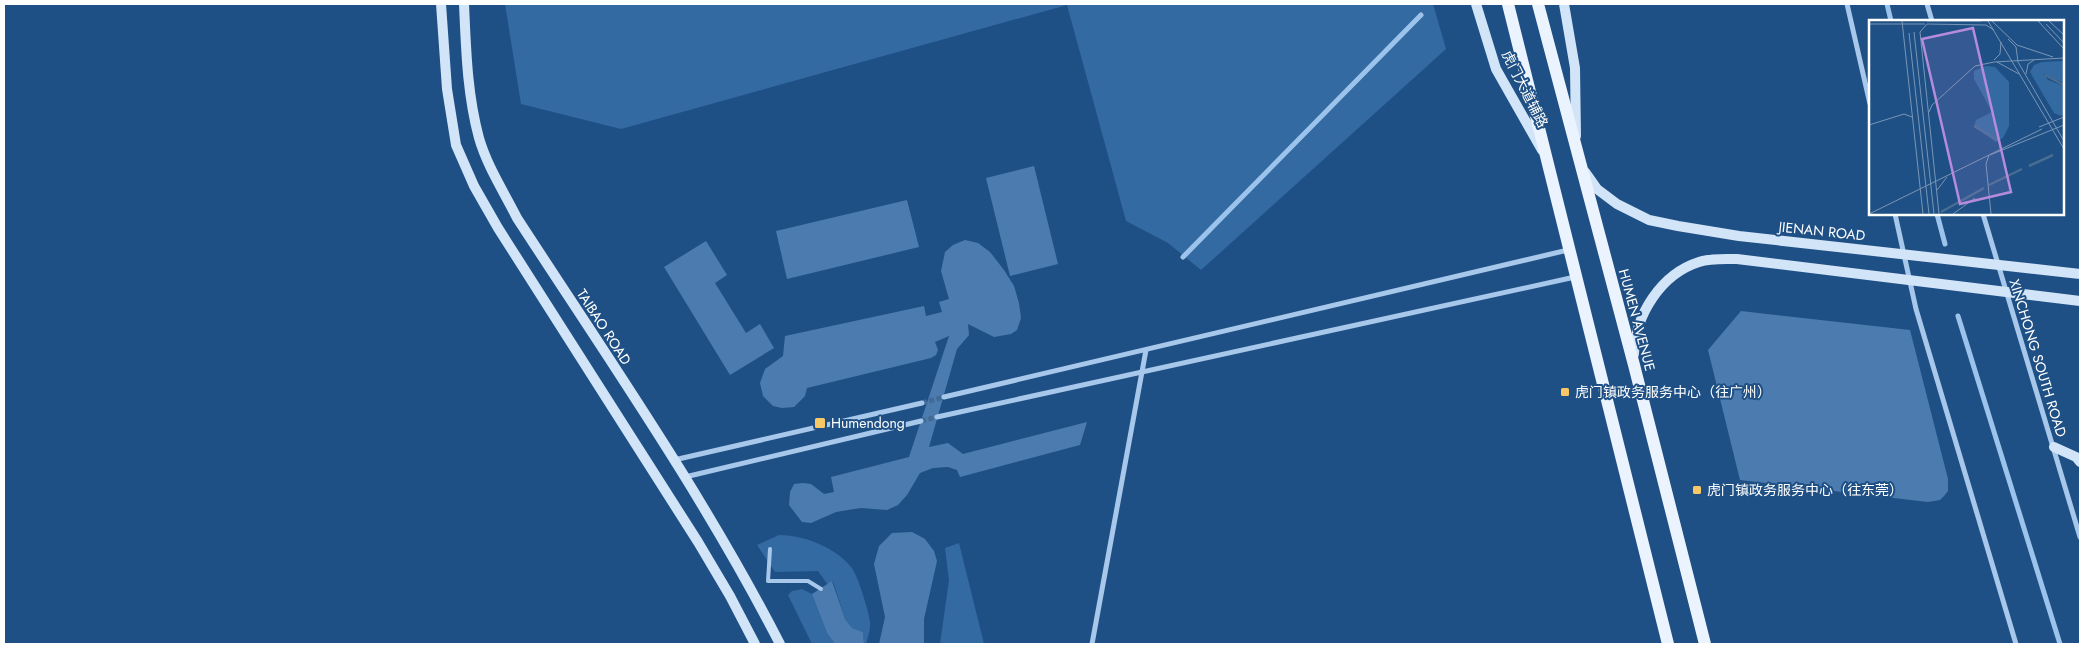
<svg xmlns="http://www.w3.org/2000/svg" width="2084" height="648" font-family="Jost,'Noto Sans SC',sans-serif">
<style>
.green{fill:#336aa2}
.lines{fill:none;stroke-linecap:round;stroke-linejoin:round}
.stream{stroke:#9bc3eb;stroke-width:5}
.building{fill:#4c7caf}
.minor-tunnel{stroke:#416a97;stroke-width:5;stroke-dasharray:5 2.5;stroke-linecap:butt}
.service{stroke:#a7c8ea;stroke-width:4}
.minor{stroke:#a7c8ea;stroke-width:5}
.secondary{stroke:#d2e4f8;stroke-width:10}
.primary{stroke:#ebf3fe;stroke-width:12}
.poi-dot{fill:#f8c867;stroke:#1f5085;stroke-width:2}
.labels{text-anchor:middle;stroke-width:4;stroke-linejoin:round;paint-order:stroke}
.street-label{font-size:14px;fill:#fff;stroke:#1f5085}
.poi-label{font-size:14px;fill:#fff;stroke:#1f5085;text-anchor:start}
.inset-river{fill:none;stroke:#486c92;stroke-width:2.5}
.inset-road{fill:none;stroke:#7996b6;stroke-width:1}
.view{fill:#b68bdc;fill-opacity:0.15;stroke:#b68bdc;stroke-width:2.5}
.inset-edge{fill:none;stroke:#fff;stroke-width:2.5}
</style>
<rect width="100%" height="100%" fill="#1f5085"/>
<g class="green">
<polygon points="505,4 1433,4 1446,49 1201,270 1168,243 1126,221 1067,5 621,129 521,104"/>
<path d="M779,535C803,535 835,547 851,567C858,575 868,610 870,621C871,628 868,637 866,644H864L863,632L852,628L845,619L833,581L828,585L818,571L775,572L757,545Z"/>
<polygon points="959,543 984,644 940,644 949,580 945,548"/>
<polygon points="802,589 812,594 827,633 835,644 812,644 788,595 792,591"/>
</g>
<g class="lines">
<g class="stream">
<polyline points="1887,4 1891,21"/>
<polyline points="1937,214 1945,244"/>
<polyline points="1183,257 1421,15"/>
<polyline points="1958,316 2060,644"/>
</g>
</g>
<g class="building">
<polygon points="1034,166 1058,264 1010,276 986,178"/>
<polygon points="907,200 919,247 787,279 776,231"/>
<polygon points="965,240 978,243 990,252 1004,270 1014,286 1019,303 1021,318 1017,330 1011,334 994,337 968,324 969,335 957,349 929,447 948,443 963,454 1087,422 1080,445 960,477 957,470 948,467 933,468 920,473 907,495 898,505 887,510 861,508 848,510 836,512 811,523 802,522 789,505 790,492 794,484 803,483 811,484 824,494 834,492 831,477 909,457 949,336 935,342 938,350 936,355 931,358 807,388 805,396 794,407 782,408 773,406 763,396 760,383 765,369 783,356 785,336 924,306 926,316 942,312 939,302 949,299 941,271 945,252 953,245"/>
<polygon points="706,241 727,275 715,283 746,333 760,324 774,348 730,375 664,267"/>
<polygon points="1741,311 1910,330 1948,479 1948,491 1944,496 1940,500 1928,502 1740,480 1708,350"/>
<polygon points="912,532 925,539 934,551 937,561 924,619 924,644 879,644 885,617 874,564 879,546 892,533"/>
<polygon points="832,581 845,619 852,628 863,632 864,644 835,644 827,633 812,594"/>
</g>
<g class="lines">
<g class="minor-tunnel">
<polyline points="922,403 944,397"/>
<polyline points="921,421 937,417"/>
</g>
<polyline class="service" points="770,549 768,581 808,581 821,589"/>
<g class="minor">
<polyline points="1847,4 1870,104"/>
<polyline points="1927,4 1932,21"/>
<polyline points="1895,214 1916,309 2016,644"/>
<polyline points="1983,214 2080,537"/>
<polyline points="944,397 1568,250"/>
<polyline points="937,417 1575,277"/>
<polyline points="674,460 922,403"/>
<polyline points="685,477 921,421"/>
<polyline points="1092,644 1146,350"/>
</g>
<g class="secondary">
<polyline points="441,4 447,89 456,145 474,186 498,228 698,542 730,596 755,644"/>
<path d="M464,4C466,48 467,94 479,138C487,166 504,192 517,218C608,358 704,496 780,644"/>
<polyline points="1476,4 1496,69 1542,150"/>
<polyline points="1564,4 1575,68 1576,136"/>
<polyline points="1585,172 1597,189 1617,204 1649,220 1678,226 1739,236 2080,274"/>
<path d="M1634,354C1635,315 1661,274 1699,262C1710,258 1725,259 1737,259L2080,301"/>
<polyline points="2054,447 2076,457 2080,462"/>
</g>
<g class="primary">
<polyline points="1508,4 1668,644"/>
<polyline points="1538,4 1634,365 1705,644"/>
</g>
</g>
<g class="poi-dot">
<rect x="1560" y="387" width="10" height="10" rx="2.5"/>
<rect x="814" y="417" width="12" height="12" rx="2.5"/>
<rect x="1692" y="485" width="10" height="10" rx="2.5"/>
</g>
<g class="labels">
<g class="street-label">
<text transform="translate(1525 89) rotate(63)" y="5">虎门大道辅路</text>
<text transform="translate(1822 231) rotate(6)" y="5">JIENAN ROAD</text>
<text transform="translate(1637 320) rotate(75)" y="5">HUMEN AVENUE</text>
<text transform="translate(604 327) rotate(57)" y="5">TAIBAO ROAD</text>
<text transform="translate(2038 358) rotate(73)" y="5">XINCHONG SOUTH ROAD</text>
</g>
<g class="poi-label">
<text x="1575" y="397">虎门镇政务服务中心（往广州）</text>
<text x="831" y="428">Humendong</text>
<text x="1707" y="495">虎门镇政务服务中心（往东莞）</text>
</g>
</g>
<g transform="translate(1869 20)">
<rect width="195" height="195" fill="#1f5085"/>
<path d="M195,41V63L175,54L179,60L195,66V94L192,96L185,93L161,52L165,45L173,42ZM117,46L126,47L140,62V106L134,118L127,122L105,107L107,100L123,92L105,59V51Z" fill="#336aa2"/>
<path class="inset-river" d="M176,55L195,65M105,106L129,120M160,146L184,135M120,165L153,149M72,192L115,168"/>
<path class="inset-road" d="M33,1L54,194M58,1H112M119,1L195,129M123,1L148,25L184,37M169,1L195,29M180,1L195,15M0,4H56M177,4L195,23M45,12L65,194M40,13L60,194M139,19L147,27L149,42L195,121M125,40L131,34L132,22M128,42L150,54M157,54L159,44L165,40M60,92L63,85L106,46L125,42L195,38M0,105L35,94L43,97M170,107L195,97M120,135L117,144L122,194M121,135L195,105M68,170L78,157M0,194L173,109M70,194L51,12L58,4L117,5L125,10M84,194L106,178"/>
<path class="view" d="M104,8L142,172L91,184L53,19Z"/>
<rect width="195" height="195" class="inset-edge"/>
</g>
<rect width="2084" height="648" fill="none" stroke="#ffffff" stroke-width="10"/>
</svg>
